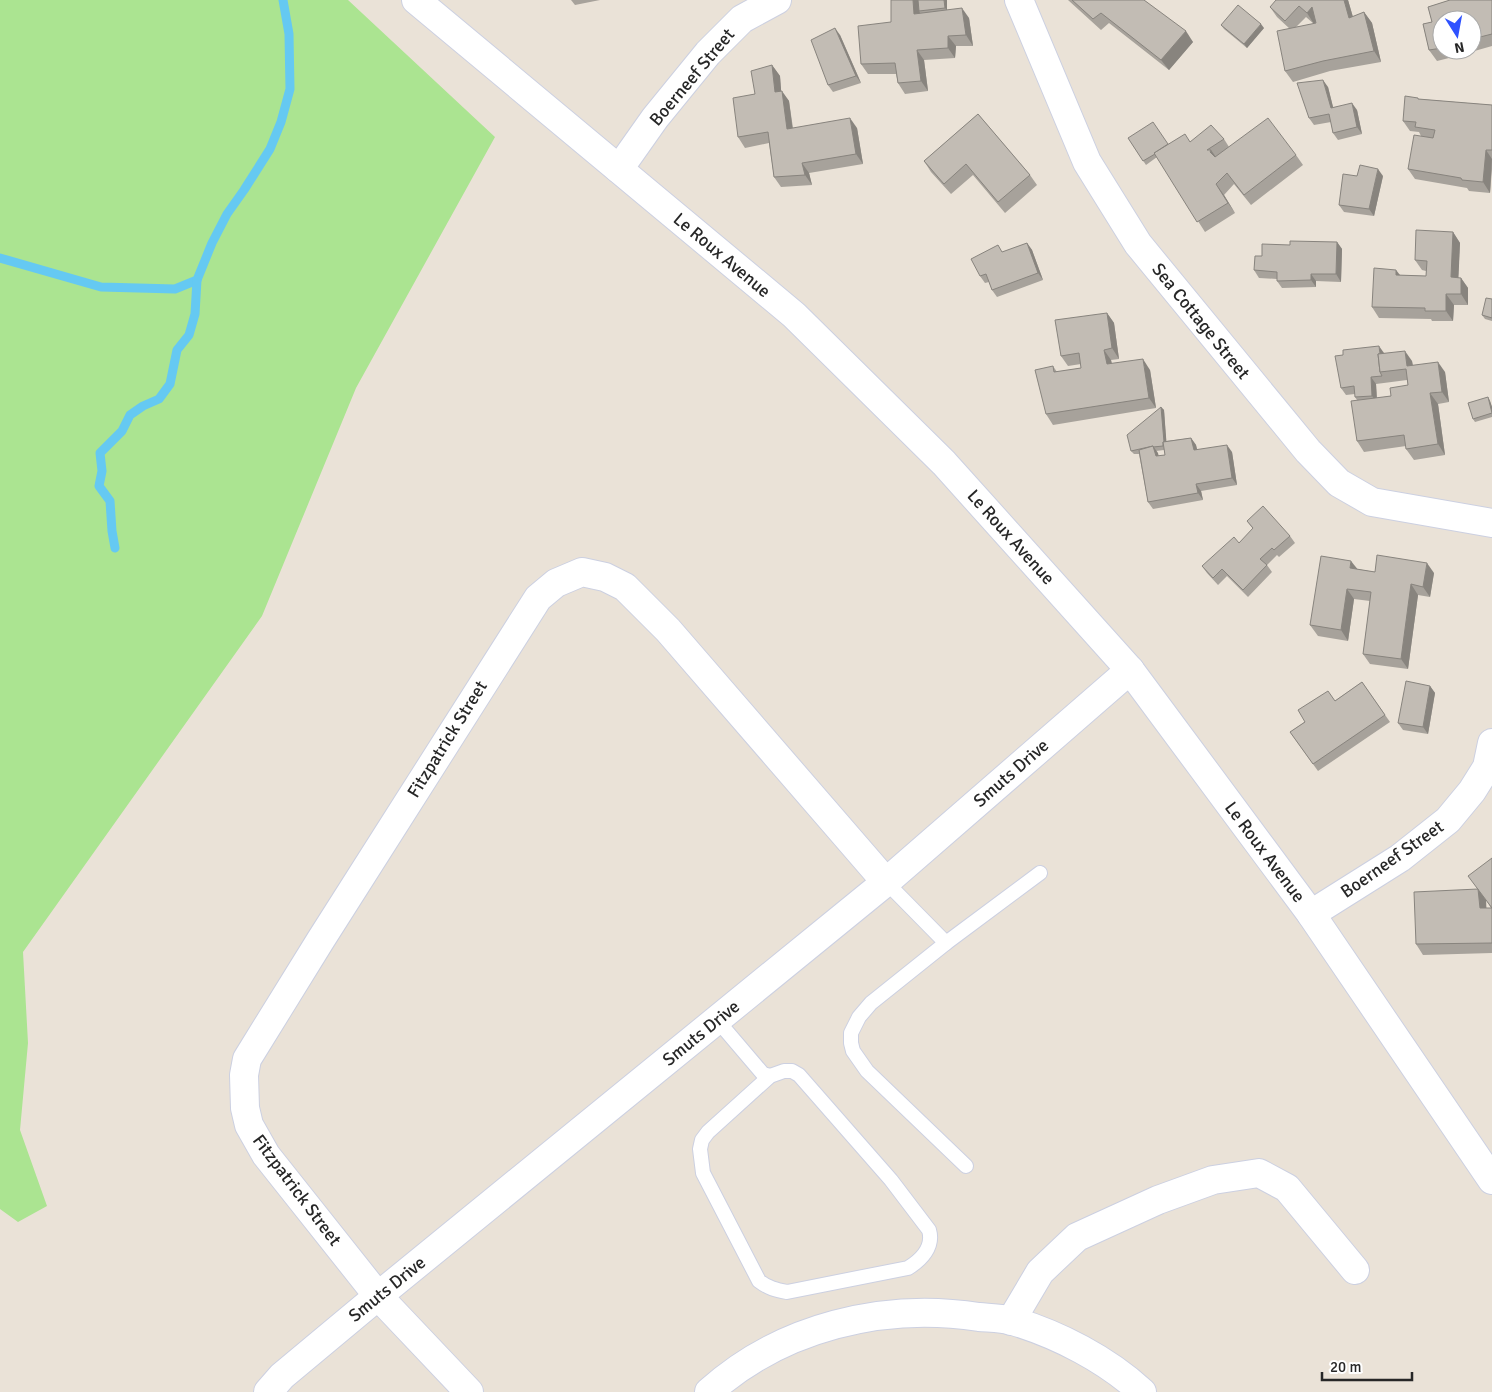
<svg xmlns="http://www.w3.org/2000/svg" width="1492" height="1392" font-family="Signika,sans-serif">
<style>
.green{fill:#abe491}
.lines{fill:none;stroke-linecap:round;stroke-linejoin:round}
.stream{stroke:#65c9f2;stroke-width:9}
.service-casing{stroke:#ccd0e1;stroke-width:16}
.minor-casing{stroke:#ccd0e1;stroke-width:30}
.secondary-casing{stroke:#ccd0e1;stroke-width:30}
.service{stroke:#fff;stroke-width:14}
.minor{stroke:#fff;stroke-width:28}
.secondary{stroke:#fff;stroke-width:28}
.wall{fill:#a7a29b;fill-rule:evenodd}
.shaded-wall{fill:#88847e}
.building{fill:#c2bcb4;stroke:#88847e}
.labels{text-anchor:middle;stroke-width:5;stroke-linejoin:round;paint-order:stroke}
.street-label{font-size:18px;fill:#272727;stroke:#fff}
</style>
<rect width="100%" height="100%" fill="#eae2d7"/>
<polygon class="green" points="0,0 348,0 495,137 356,388 262,616 23,952 28,1043 20,1130 47,1206 18,1222 0,1209"/>
<g class="lines">
<g class="stream">
<polyline points="0,258 101,287 175,289 197,280 212,243 227,214 244,190 270,149 281,122 290,89 289,34 283,0"/>
<polyline points="115,548 112,531 110,501 99,486 102,471 100,453 122,431 130,415 143,406 159,399 170,384 177,350 189,335 195,314 197,280"/>
</g>
<g class="service-casing">
<g id="service">
<polyline points="886,882 946,943"/>
<polyline points="717,1020 763,1074 770,1076"/>
<path d="M784,1071H792L799,1075L891,1180L929,1230C934,1247 921,1260 908,1268L787,1292C776,1290 768,1288 759,1281L703,1173L700,1149L702,1140L708,1132L770,1076Z"/>
<polyline points="966,1166 867,1071 853,1051 851,1043 851,1033 859,1017 871,1003 946,943 1040,873"/>
</g>
</g>
<g class="minor-casing">
<g id="minor">
<polyline points="1019,0 1087,162 1138,244 1308,451 1339,483 1372,502 1492,523"/>
<polyline points="619,169 655,118 708,53 742,19 777,0"/>
<polyline points="1311,914 1400,858 1448,820 1472,791 1487,767 1492,743"/>
<polyline points="1011,1321 1040,1272 1077,1237 1158,1200 1213,1180 1259,1173 1287,1188 1355,1270"/>
<polyline points="268,1392 282,1376 378,1296 886,882 1130,670"/>
<polyline points="469,1392 378,1296 266,1155 249,1125 245,1108 244,1075 247,1059 320,941 538,598 556,583 582,572 605,577 625,587 668,630 886,882"/>
<path d="M709,1392C781,1327 884,1302 979,1317C990,1318 1002,1318 1013,1321C1059,1335 1106,1359 1142,1392"/>
</g>
</g>
<g class="secondary-casing">
<polyline id="secondary" points="416,0 794,315 944,463 1130,670 1311,914 1492,1180"/>
</g>
<use href="#service" class="service"/>
<use href="#minor" class="minor"/>
<use href="#secondary" class="secondary"/>
</g>
<g class="wall">
<polygon points="571,0 600,0 575,5"/>
<polygon points="891,0 947,0 947,10 969,18 973,46 956,46 955,58 924,60 928,91 905,94 898,83 896,74 868,74 861,64 891,22"/>
<polygon points="1068,0 1144,0 1193,42 1169,70 1109,23 1101,30"/>
<path d="M1348,0L1353,17L1364,12L1372,23L1381,62L1330,71L1293,82L1285,71L1290,29L1277,17L1270,7ZM1306,17L1314,24L1296,27Z"/>
<path d="M1450,0H1492V46L1457,56L1437,61L1429,50L1423,24L1432,22L1428,7ZM1442,20H1472V50H1442Z"/>
<polygon points="1221,25 1264,28 1247,48 1224,29"/>
<polygon points="840,35 861,83 833,92 828,85"/>
<polygon points="772,65 780,76 781,91 789,101 793,128 857,128 863,164 809,173 812,185 781,187 774,177 769,143 745,148 738,137 755,94"/>
<polygon points="1328,87 1333,107 1357,110 1362,134 1338,140 1333,133 1331,122 1314,125 1309,118"/>
<polygon points="1419,99 1492,105 1492,169 1490,193 1469,191 1467,188 1415,179 1408,169 1421,136 1419,132 1410,131 1403,121"/>
<polygon points="978,114 1030,175 1037,185 1005,213 973,175 951,194 931,172 924,161"/>
<polygon points="1128,138 1168,144 1224,139 1229,147 1296,155 1303,165 1251,205 1234,184 1224,195 1235,213 1205,232 1157,157 1146,165"/>
<polygon points="1383,176 1374,216 1344,212 1339,205"/>
<polygon points="1453,232 1460,243 1458,278 1461,278 1468,288 1468,305 1454,305 1453,321 1432,321 1431,319 1379,318 1372,307 1400,275 1426,276 1426,271 1422,270 1415,260"/>
<polygon points="1337,242 1342,249 1341,282 1316,281 1316,287 1282,288 1277,281 1277,279 1259,278 1254,270 1262,256 1290,245"/>
<polygon points="1027,243 1032,250 1043,280 997,297 992,290 989,282 985,283 980,276 1003,252"/>
<polygon points="1492,299 1492,321 1485,319 1482,315"/>
<polygon points="1107,313 1114,323 1119,359 1111,360 1112,364 1150,370 1156,408 1053,425 1046,414 1053,366 1057,372 1081,368 1081,364 1068,366 1061,356"/>
<path d="M1384,353L1412,361L1413,365L1445,372L1449,402L1438,404L1445,455L1414,460L1406,449V446L1364,452L1357,441V400L1355,397V394L1346,395L1341,388ZM1407,380L1408,385L1391,396L1377,398L1376,384Z"/>
<polygon points="1488,397 1490,401 1492,407 1492,417 1475,422 1473,419"/>
<path d="M1161,407L1164,410L1166,441L1191,438L1196,445L1197,450L1232,452L1237,485L1201,491L1203,500L1153,509L1148,502L1139,454H1134L1131,451ZM1164,450L1165,455L1159,456L1156,451Z"/>
<polygon points="1247,521 1290,536 1295,543 1279,557 1277,555 1267,565 1272,572 1248,597 1227,576 1218,585 1207,573 1202,566 1239,543 1253,529"/>
<polygon points="1357,569 1375,572 1434,573 1430,597 1418,595 1408,669 1370,664 1363,654 1370,601 1354,599 1348,641 1318,636 1310,625"/>
<polygon points="1362,682 1390,722 1318,771 1290,732"/>
<polygon points="1430,686 1435,693 1428,734 1403,730 1398,723"/>
<path d="M1492,859V953L1423,955L1416,944L1478,889ZM1486,900L1491,908H1486Z"/>
</g>
<g class="shaded-wall">
<polygon points="913,0 919,0 919,11 920,13 921,25 914,14"/>
<polygon points="944,0 947,0 947,11 945,8"/>
<polygon points="1344,0 1348,0 1356,28 1349,18"/>
<polygon points="1312,7 1320,17 1314,24 1307,13"/>
<polygon points="962,8 969,18 973,46 966,35"/>
<polygon points="1364,12 1372,23 1381,62 1374,51"/>
<polygon points="1261,24 1264,28 1247,48 1244,44"/>
<polygon points="835,28 840,35 861,83 856,76"/>
<polygon points="1186,31 1193,42 1169,70 1161,60"/>
<polygon points="948,36 956,46 955,58 948,48"/>
<polygon points="917,50 924,60 928,91 921,81"/>
<polygon points="772,65 780,76 782,102 775,92"/>
<polygon points="1323,80 1328,87 1335,115 1331,108"/>
<polygon points="782,91 789,101 794,140 787,129"/>
<polygon points="1352,103 1357,110 1362,134 1357,127"/>
<polygon points="850,118 857,128 863,164 856,154"/>
<polygon points="1211,150 1218,160 1210,152"/>
<polygon points="1486,150 1492,159 1490,193 1483,182"/>
<polygon points="802,163 809,173 812,185 805,175"/>
<polygon points="1378,169 1383,176 1374,216 1369,209"/>
<polygon points="1216,184 1224,195 1235,213 1228,203"/>
<polygon points="1453,232 1460,243 1458,288 1451,277"/>
<polygon points="1337,242 1342,249 1341,282 1336,274"/>
<polygon points="1027,243 1032,250 1043,280 1038,273"/>
<polygon points="1396,270 1404,280 1396,275"/>
<polygon points="1311,274 1316,281 1316,287 1311,280"/>
<polygon points="1461,278 1468,288 1468,305 1461,294"/>
<polygon points="1446,294 1454,305 1453,321 1446,311"/>
<polygon points="1107,313 1114,323 1119,359 1112,348"/>
<polygon points="1379,346 1384,353 1386,372 1382,372"/>
<polygon points="1104,350 1111,360 1114,375 1107,364"/>
<polygon points="1405,351 1412,361 1414,376 1407,366"/>
<polygon points="1143,359 1150,370 1156,408 1149,398"/>
<polygon points="1438,362 1445,372 1449,402 1442,392"/>
<polygon points="1371,377 1376,384 1377,403 1372,396"/>
<polygon points="1430,393 1438,404 1445,455 1438,444"/>
<polygon points="1488,397 1490,401 1492,407 1492,412"/>
<polygon points="1161,407 1164,410 1167,449 1164,446"/>
<polygon points="1191,438 1196,445 1199,457 1194,450"/>
<polygon points="1227,445 1232,452 1237,485 1232,478"/>
<polygon points="1153,446 1158,453 1160,463 1156,456"/>
<polygon points="1196,484 1201,491 1203,500 1198,493"/>
<polygon points="1351,561 1359,571 1350,568"/>
<polygon points="1427,563 1434,573 1430,597 1423,587"/>
<polygon points="1411,584 1418,595 1408,669 1401,659"/>
<polygon points="1347,589 1354,599 1348,641 1341,630"/>
<polygon points="1430,686 1435,693 1428,734 1423,727"/>
<polygon points="1478,889 1486,900 1487,918 1480,908"/>
</g>
<g class="building">
<polygon points="891,0 913,0 914,14 962,8 966,35 948,36 948,48 917,50 921,81 898,83 895,63 861,64 858,26 891,22"/>
<polygon points="918,0 944,0 945,8 919,11"/>
<polygon points="1072,0 1144,0 1186,31 1161,60 1101,13 1093,19"/>
<polygon points="1276,0 1344,0 1349,18 1364,12 1374,51 1323,61 1285,71 1277,31 1316,23 1312,7 1307,13 1299,6 1285,21 1270,7"/>
<polygon points="1450,0 1492,0 1492,34 1472,39 1472,20 1442,20 1442,48 1429,50 1423,24 1432,22 1428,7"/>
<polygon points="1238,5 1261,24 1244,44 1221,25"/>
<polygon points="835,28 856,76 828,85 811,40"/>
<polygon points="772,65 775,92 782,91 787,129 850,118 856,154 802,163 805,175 774,177 768,132 738,137 733,98 755,94 751,71"/>
<polygon points="1323,80 1331,108 1352,103 1357,127 1333,133 1329,114 1309,118 1297,83"/>
<polygon points="1405,96 1418,98 1418,99 1492,105 1492,150 1486,150 1483,182 1462,180 1461,178 1408,169 1414,135 1433,138 1435,130 1415,127 1416,122 1403,121"/>
<polygon points="978,114 1030,175 998,202 966,164 944,184 924,161"/>
<polygon points="1268,118 1296,155 1244,195 1227,173 1216,184 1228,203 1197,222 1154,153 1185,134 1190,142 1211,125 1224,139 1207,150 1211,150 1210,152 1215,157"/>
<polygon points="1153,122 1168,144 1154,153 1155,154 1143,161 1128,138"/>
<polygon points="1360,165 1378,169 1369,209 1339,205 1343,174 1357,176"/>
<polygon points="1416,230 1453,232 1451,277 1461,278 1461,294 1446,294 1446,311 1425,311 1425,308 1372,307 1374,268 1396,270 1396,275 1426,276 1427,261 1415,260"/>
<polygon points="1290,241 1337,242 1336,274 1311,274 1311,280 1277,281 1277,272 1254,270 1255,256 1262,256 1262,244 1290,245"/>
<polygon points="1027,243 1038,273 992,290 986,274 980,276 971,259 998,245 1002,252"/>
<polygon points="1486,298 1492,299 1492,318 1482,315"/>
<polygon points="1107,313 1112,348 1104,350 1107,364 1143,359 1149,398 1046,414 1035,370 1053,366 1054,372 1081,368 1079,353 1061,356 1055,320"/>
<polygon points="1379,346 1380,354 1378,354 1380,372 1382,376 1371,377 1372,396 1355,397 1354,386 1341,388 1335,356 1343,355 1343,350"/>
<polygon points="1405,351 1407,366 1438,362 1442,392 1430,393 1438,444 1406,449 1404,435 1357,441 1351,401 1391,396 1390,388 1408,385 1406,369 1380,372 1378,354"/>
<polygon points="1488,397 1492,413 1473,419 1468,403"/>
<polygon points="1161,407 1164,442 1163,442 1163,446 1153,447 1153,446 1131,451 1127,435"/>
<polygon points="1191,438 1194,450 1227,445 1232,478 1196,484 1198,493 1148,502 1139,450 1153,446 1156,456 1165,455 1163,442"/>
<polygon points="1263,506 1290,536 1274,550 1272,548 1260,559 1267,565 1243,590 1222,569 1213,578 1202,566 1234,537 1239,543 1253,528 1247,521"/>
<polygon points="1377,555 1427,563 1423,587 1411,584 1401,659 1363,654 1371,592 1347,589 1341,630 1310,625 1321,556 1351,561 1350,568 1375,572"/>
<polygon points="1406,681 1430,686 1423,727 1398,723"/>
<polygon points="1362,682 1385,715 1313,764 1290,732 1305,722 1298,710 1328,691 1335,701"/>
<polygon points="1492,858 1492,908 1468,876"/>
<polygon points="1478,889 1480,908 1492,908 1492,943 1416,944 1414,892"/>
</g>
<g class="labels">
<g class="street-label">
<text transform="translate(692 77) rotate(-50)" y="6">Boerneef Street</text>
<text transform="translate(722 255) rotate(40)" y="6">Le Roux Avenue</text>
<text transform="translate(1201 321) rotate(51)" y="6">Sea Cottage Street</text>
<text transform="translate(1011 537) rotate(48)" y="6">Le Roux Avenue</text>
<text transform="translate(447 739) rotate(-58)" y="6">Fitzpatrick Street</text>
<text transform="translate(1011 773) rotate(-41)" y="6">Smuts Drive</text>
<text transform="translate(1265 852) rotate(53)" y="6">Le Roux Avenue</text>
<text transform="translate(1392 859) rotate(-35)" y="6">Boerneef Street</text>
<text transform="translate(701 1033) rotate(-39)" y="6">Smuts Drive</text>
<text transform="translate(297 1190) rotate(53)" y="6">Fitzpatrick Street</text>
<text transform="translate(387 1289) rotate(-39)" y="6">Smuts Drive</text>
</g>
</g>
<g transform="translate(1457 35) rotate(169)"><circle r="24" fill="#ffffff" stroke="#a9a9a9"/>
<path d="M0-4L9 19L0 12L-9 19Z" fill="#2f52ff"/>
<text y="-8" font-size="14" font-weight="bold" text-anchor="middle" fill="#272727">N</text>
</g>
<path d="M1322 1372v8h90v-8" fill="none" stroke="#272727" stroke-width="2.5"/>
<text x="1330" y="1372" font-size="15" fill="#272727" stroke="#ffffff" stroke-width="4" paint-order="stroke">20 m</text>
</svg>
